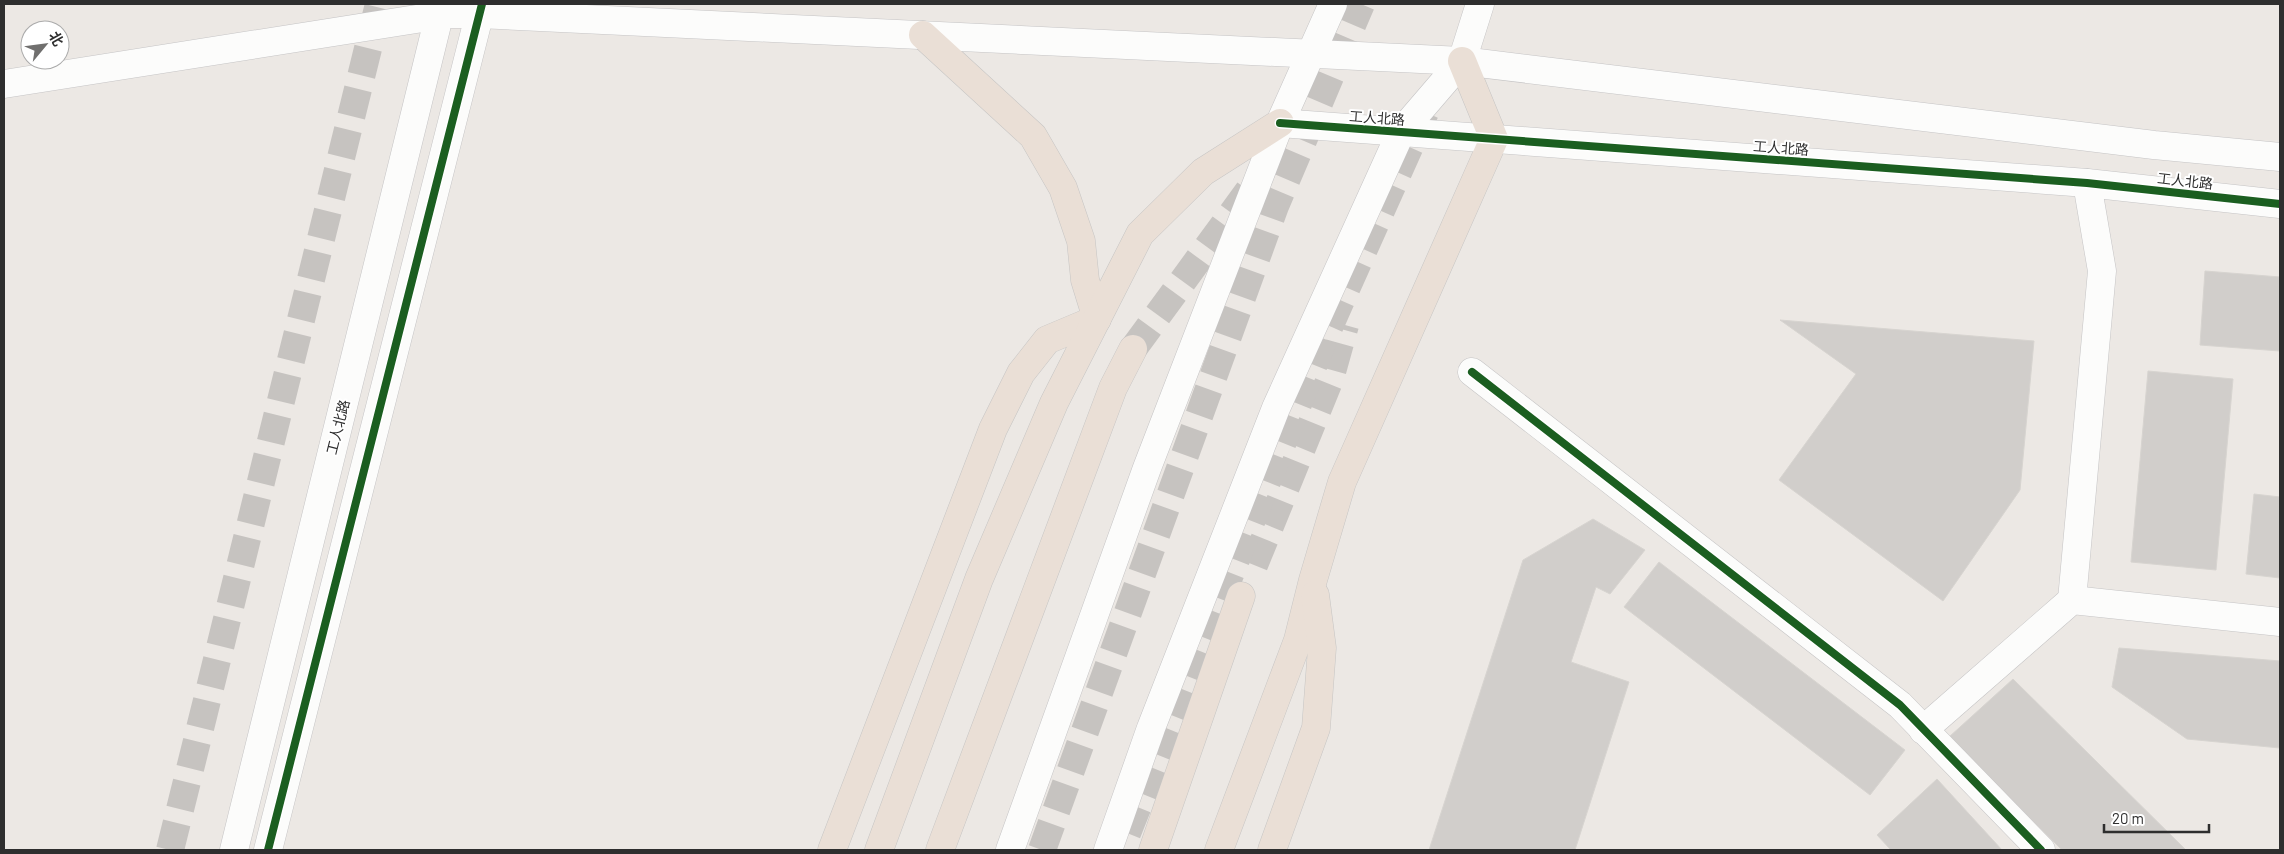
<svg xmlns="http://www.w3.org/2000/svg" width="2284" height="854" font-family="Barlow,'Noto Sans SC',sans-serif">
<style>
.building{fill:#d1cecb;stroke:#d7d4d0}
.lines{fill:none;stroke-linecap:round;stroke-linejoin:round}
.secondary-tunnel{stroke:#c6c3c0;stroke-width:28;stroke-dasharray:28 14;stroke-linecap:butt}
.highway-tunnel{stroke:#c6c3c0;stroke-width:28;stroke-dasharray:28 14;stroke-linecap:butt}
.street-casing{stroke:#c5c4c5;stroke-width:29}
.secondary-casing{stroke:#c5c4c5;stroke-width:29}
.highway-casing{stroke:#c6c5c4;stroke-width:29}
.street{stroke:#fcfcfb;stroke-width:28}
.secondary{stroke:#fcfcfb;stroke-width:28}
.highway{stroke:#eadfd6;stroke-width:28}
.cycleway-casing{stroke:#fff;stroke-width:11}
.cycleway{stroke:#1b5e20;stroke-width:8}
.labels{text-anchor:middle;stroke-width:4;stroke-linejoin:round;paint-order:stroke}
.street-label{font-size:14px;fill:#2e2e2e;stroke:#fff}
</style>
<rect width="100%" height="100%" fill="#ece8e4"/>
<g class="building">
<polygon points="2205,271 2280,277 2280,351 2200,345"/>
<polygon points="1780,320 2034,341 2020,490 1943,601 1779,480 1856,374"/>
<polygon points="2148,371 2233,379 2216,570 2131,562"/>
<polygon points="2254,494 2280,497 2280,578 2246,574"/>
<polygon points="1593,519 1645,550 1610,594 1596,587 1571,662 1629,682 1575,850 1429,850 1523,560"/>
<polygon points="1659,562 1905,750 1870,795 1624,607"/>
<polygon points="2119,648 2280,661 2280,748 2187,739 2112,687"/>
<polygon points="2013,679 2186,850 2062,850 1949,737"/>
<polygon points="1937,779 2002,850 1891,850 1877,835"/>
</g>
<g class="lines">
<polyline class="secondary-tunnel" points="170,850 379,4"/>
<g class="highway-tunnel">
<polyline points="1133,349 1250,189"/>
<polyline points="1254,565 1330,379 1345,325"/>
<polyline points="1127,833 1325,336 1425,112"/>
<polyline points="1042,850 1275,206 1361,4"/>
</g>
<g class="street-casing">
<g id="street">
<polyline points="1472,372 1900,705 2041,850"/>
<polyline points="2072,600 2102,271 2087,183"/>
<polyline points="1923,730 2072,600 2280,622"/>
</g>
</g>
<g class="secondary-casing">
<g id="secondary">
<polyline points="4,84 448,14 479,14 1462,61 2154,145 2280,157"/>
<polyline points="1280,123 2087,183 2280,204"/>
<polyline points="234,850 442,4"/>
<polyline points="268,850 482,4"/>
<polyline points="1010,850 1147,468 1280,123 1333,4"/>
<polyline points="1108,850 1151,728 1276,408 1401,132 1462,61 1480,4"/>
</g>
</g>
<g class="highway-casing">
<g id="highway">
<polyline points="832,850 993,429 1021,373 1047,340 1097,319 1085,280 1081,241 1063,188 1033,136 923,35"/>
<polyline points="879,850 979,579 1054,403 1140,234 1203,172 1280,123"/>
<polyline points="940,850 1113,388 1133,349"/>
<polyline points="1153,850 1241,596"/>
<polyline points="1219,850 1298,640 1313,580 1342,482 1494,139 1462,61"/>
<polyline points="1272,850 1316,728 1322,648 1315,595"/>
</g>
</g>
<use href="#street" class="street"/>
<use href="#secondary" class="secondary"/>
<use href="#highway" class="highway"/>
<g class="cycleway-casing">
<g id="cycleway">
<polyline points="1280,123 2087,183 2280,204"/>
<polyline points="1472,372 1900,705 2041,850"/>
<polyline points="268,850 482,4"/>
</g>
</g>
<use href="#cycleway" class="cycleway"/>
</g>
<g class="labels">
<g class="street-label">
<text transform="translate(1377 118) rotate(4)" y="5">工人北路</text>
<text transform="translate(1781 148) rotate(4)" y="5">工人北路</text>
<text transform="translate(2185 181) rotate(6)" y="5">工人北路</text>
<text transform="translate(338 427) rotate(-76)" y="5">工人北路</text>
</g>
</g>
<rect width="2284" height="854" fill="none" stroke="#2e2e2e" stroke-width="10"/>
<g transform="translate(45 45) rotate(61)"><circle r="24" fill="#ffffff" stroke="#ababab"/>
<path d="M0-4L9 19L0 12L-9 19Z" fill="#706f6e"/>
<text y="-8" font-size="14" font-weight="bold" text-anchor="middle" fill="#2e2e2e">北</text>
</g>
<path d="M2104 824v8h105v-8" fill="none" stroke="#2e2e2e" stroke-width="2.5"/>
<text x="2112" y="824" font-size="15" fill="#2e2e2e" stroke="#ffffff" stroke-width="4" paint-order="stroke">20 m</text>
</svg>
